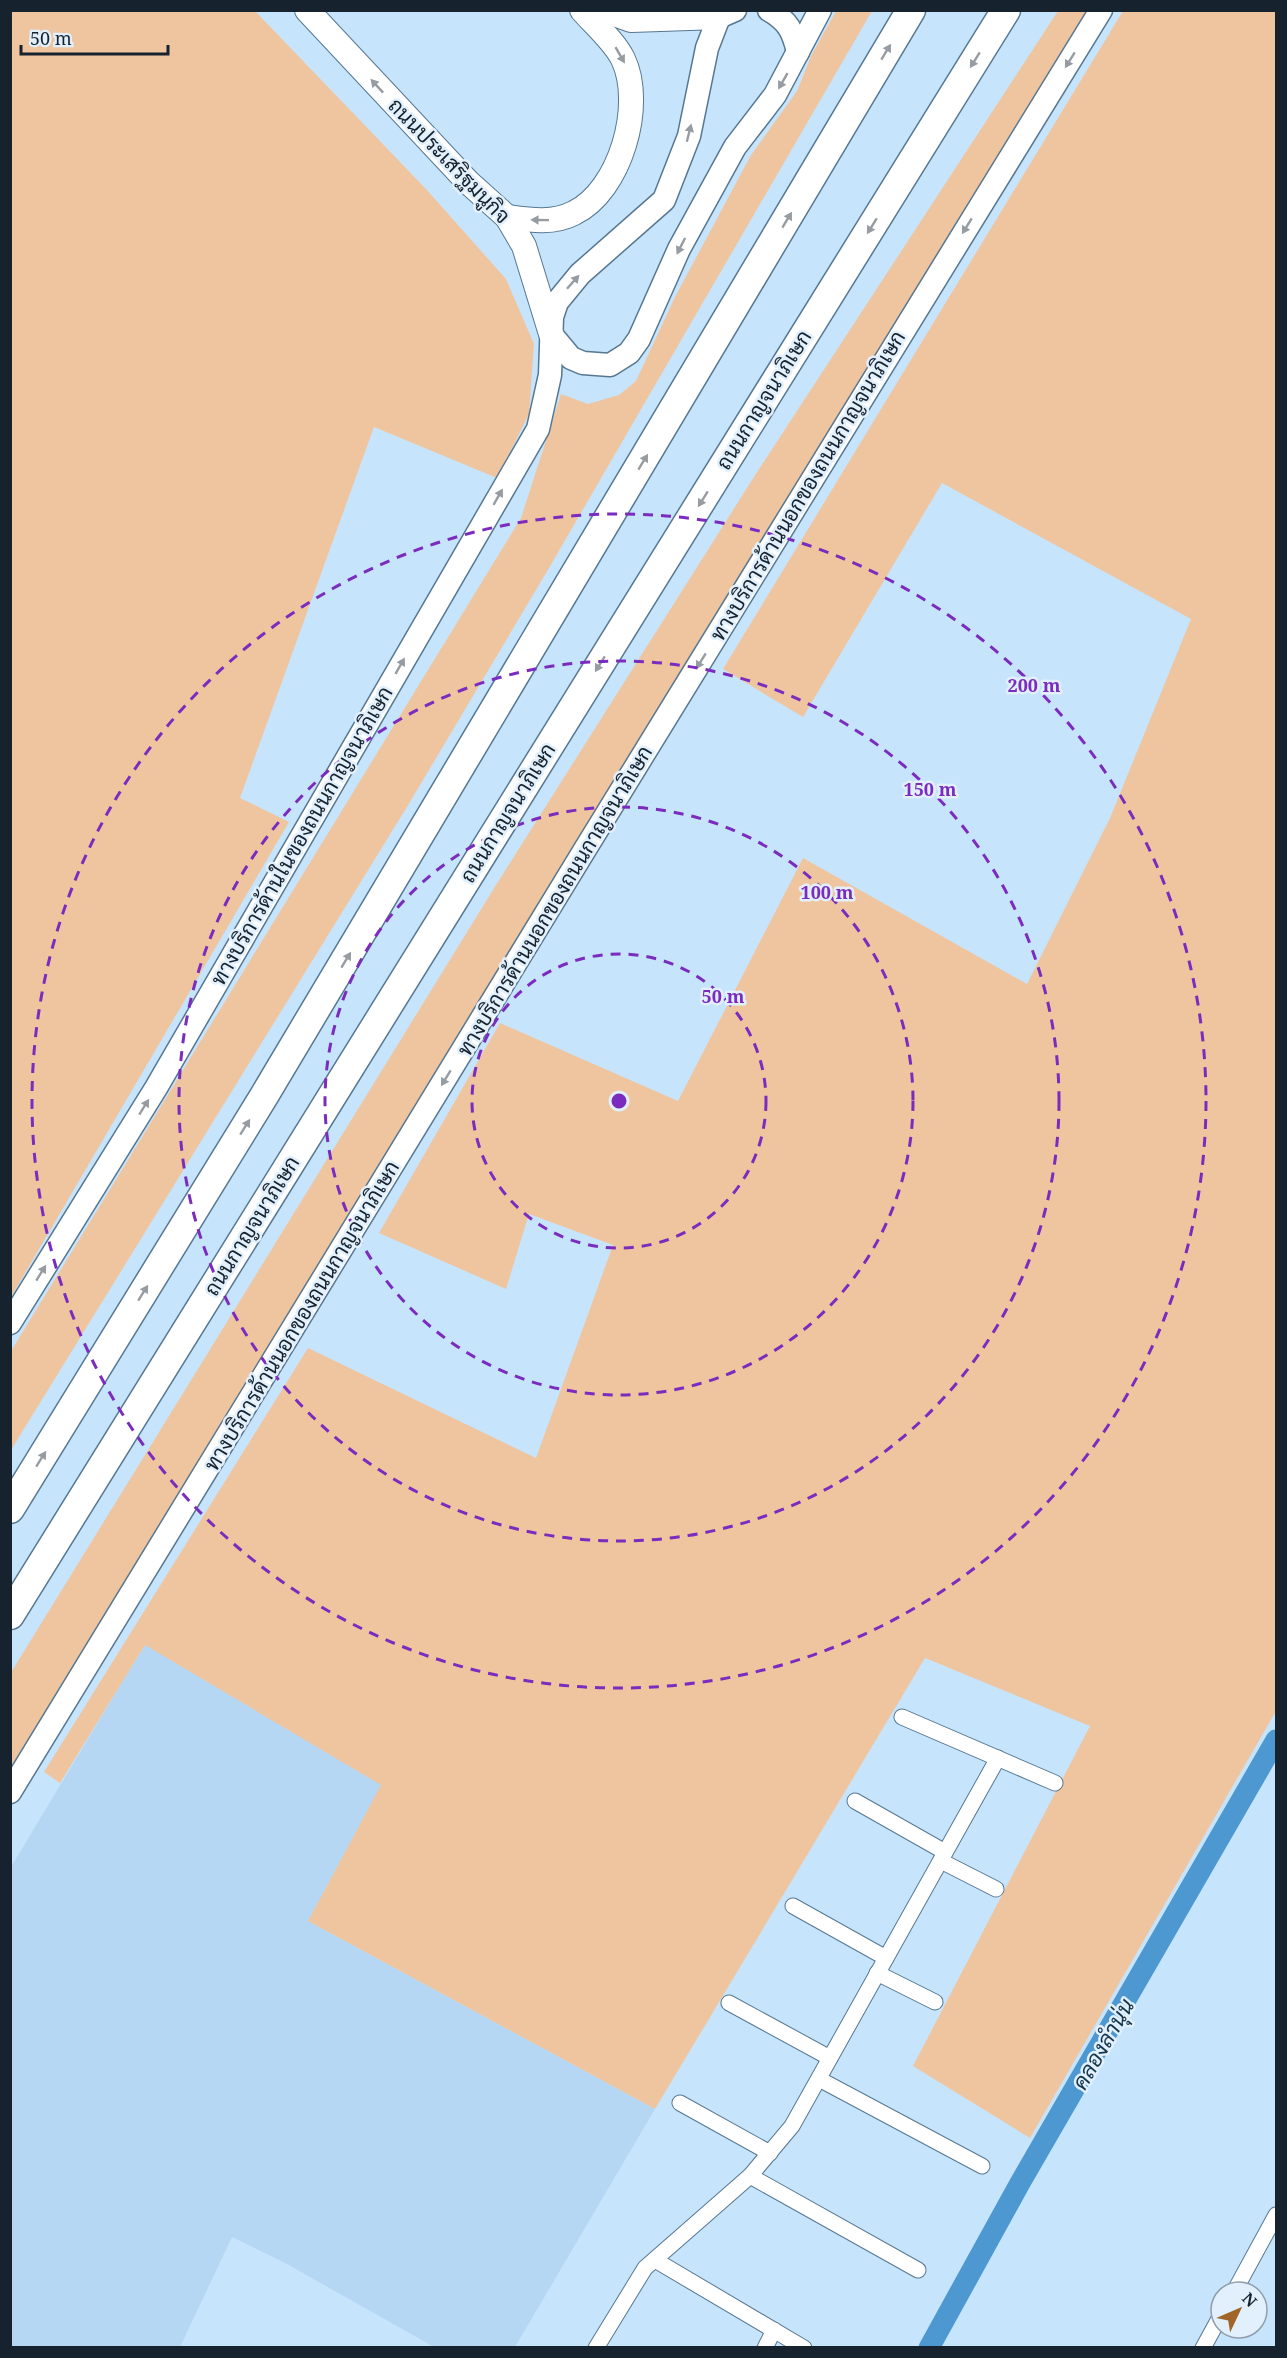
<svg xmlns="http://www.w3.org/2000/svg" width="1287" height="2358" font-family="'Noto Serif',Sarabun,serif">
<style>
.built{fill:#b6d7f3}
.green{fill:#efc59f}
.lines{fill:none;stroke-linecap:round;stroke-linejoin:round}
.canal{stroke:#4d98d1;stroke-width:21}
.street-casing{stroke:#567791;stroke-width:17}
.secondary-casing{stroke:#567791;stroke-width:25}
.primary-casing{stroke:#567791;stroke-width:26}
.highway-casing{stroke:#567791;stroke-width:31}
.street{stroke:#fff;stroke-width:15}
.secondary{stroke:#fff;stroke-width:22}
.primary{stroke:#fff;stroke-width:24}
.highway{stroke:#fff;stroke-width:28}
.oneway{fill:#969ca1}
.ring{fill:none;stroke:#7b2cbf;stroke-width:3;stroke-dasharray:10 8}
.labels{text-anchor:middle;stroke-width:5;stroke-linejoin:round;paint-order:stroke}
.street-label{font-size:21px;fill:#16232e;stroke:#e1f0fc}
.water-label{font-size:22px;font-style:italic;fill:#14354c;stroke:#e1f0fc}
.centre{fill:#7b2cbf;stroke:#e1f0fc;stroke-width:3}
.ring-label{font-size:18px;text-anchor:middle;font-weight:bold;fill:#7b2cbf;stroke:#e1f0fc;stroke-width:5;stroke-linejoin:round;paint-order:stroke}
</style>
<rect width="100%" height="100%" fill="#c7e4fd"/>
<polygon class="built" points="145,1644 382,1785 308,1921 655,2109 515,2347 434,2347 285,2263 232,2237 180,2347 11,2348 11,1867"/>
<g class="green">
<polygon points="11,11 255,11 426,189 506,279 534,344 529,414 497,478 374,427 240,798 289,822 11,1297"/>
<polygon points="836,11 872,11 549,568 410,802 11,1450 11,1351 521,518 561,394 588,404 619,395 636,381 675,297 751,155 797,91 811,56"/>
<polygon points="1058,11 1092,11 11,1776 10,1674 496,885 759,469"/>
<polygon points="1123,11 1276,11 1276,1711 1030,2138 913,2066 1090,1726 925,1658 655,2109 308,1921 381,1785 145,1645 60,1783 44,1772 308,1348 536,1458 613,1245 529,1214 506,1289 379,1233 500,1023 678,1101 803,858 1027,984 1110,818 1191,619 942,483 803,717 723,669"/>
</g>
<g class="lines">
<polyline class="canal" points="929,2348 1020,2183 1276,1740"/>
<g class="street-casing">
<g id="street">
<polyline points="902,1717 1055,1783"/>
<polyline points="855,1801 945,1852"/>
<polyline points="941,1861 996,1889"/>
<polyline points="793,1906 886,1958"/>
<polyline points="877,1973 935,2002"/>
<polyline points="729,2003 830,2058"/>
<polyline points="819,2079 982,2166"/>
<polyline points="680,2103 770,2153"/>
<polyline points="750,2176 918,2270"/>
<polyline points="655,2260 804,2348"/>
<polyline points="1234,2292 1276,2215"/>
<polyline points="596,2348 645,2268 750,2176 792,2126 998,1758"/>
<polyline points="765,2348 774,2330"/>
<polyline points="1203,2348 1221,2315"/>
</g>
</g>
<g class="secondary-casing">
<g id="secondary">
<path d="M769,10C788,21 793,31 798,52"/>
<polyline points="551,334 571,358 583,363 610,365 629,353 639,339 679,249 735,147 775,95 820,10"/>
<polyline points="10,1323 156,1088 538,429 550,375 552,317 557,302 580,274 664,200 689,136 707,48 719,17 735,10"/>
<polyline points="10,1792 584,851 1101,10"/>
</g>
</g>
<g class="primary-casing">
<g id="primary">
<polyline points="307,10 468,182 507,217 524,246 551,334"/>
<polyline points="603,10 631,20 719,17"/>
<path d="M507,217C529,220 553,224 574,213C620,191 645,105 623,59C614,41 596,26 582,10"/>
</g>
</g>
<g class="highway-casing">
<g id="highway">
<polyline points="10,1509 264,1096 911,10"/>
<polyline points="10,1615 1006,10"/>
</g>
</g>
<use href="#street" class="street"/>
<use href="#secondary" class="secondary"/>
<use href="#primary" class="primary"/>
<use href="#highway" class="highway"/>
</g>
<defs><path id="oneway-solid" d="M-6-.8H1V-3.2L6.5 0L1 3.2V.8H-6Z" transform="scale(1.5)"/></defs>
<g class="oneway">
<use href="#oneway-solid" transform="translate(886 52) rotate(-59)"/>
<use href="#oneway-solid" transform="translate(620 55) rotate(60)"/>
<use href="#oneway-solid" transform="translate(975 60) rotate(122)"/>
<use href="#oneway-solid" transform="translate(1070 60) rotate(122)"/>
<use href="#oneway-solid" transform="translate(783 81) rotate(120)"/>
<use href="#oneway-solid" transform="translate(377 86) rotate(-133)"/>
<use href="#oneway-solid" transform="translate(689 133) rotate(-76)"/>
<use href="#oneway-solid" transform="translate(540 220) rotate(-179)"/>
<use href="#oneway-solid" transform="translate(787 220) rotate(-59)"/>
<use href="#oneway-solid" transform="translate(872 226) rotate(122)"/>
<use href="#oneway-solid" transform="translate(967 226) rotate(122)"/>
<use href="#oneway-solid" transform="translate(681 246) rotate(117)"/>
<use href="#oneway-solid" transform="translate(573 282) rotate(-48)"/>
<use href="#oneway-solid" transform="translate(643 462) rotate(-59)"/>
<use href="#oneway-solid" transform="translate(498 497) rotate(-60)"/>
<use href="#oneway-solid" transform="translate(703 499) rotate(122)"/>
<use href="#oneway-solid" transform="translate(701 661) rotate(122)"/>
<use href="#oneway-solid" transform="translate(600 664) rotate(122)"/>
<use href="#oneway-solid" transform="translate(400 666) rotate(-60)"/>
<use href="#oneway-solid" transform="translate(346 960) rotate(-59)"/>
<use href="#oneway-solid" transform="translate(446 1078) rotate(121)"/>
<use href="#oneway-solid" transform="translate(144 1107) rotate(-58)"/>
<use href="#oneway-solid" transform="translate(245 1127) rotate(-58)"/>
<use href="#oneway-solid" transform="translate(41 1273) rotate(-58)"/>
<use href="#oneway-solid" transform="translate(143 1293) rotate(-58)"/>
<use href="#oneway-solid" transform="translate(41 1459) rotate(-58)"/>
</g>
<g class="ring">
<circle cx="619" cy="1101" r="147"/>
<circle cx="619" cy="1101" r="294"/>
<circle cx="619" cy="1101" r="440"/>
<circle cx="619" cy="1101" r="587"/>
</g>
<g class="labels">
<g class="street-label">
<text transform="translate(449 161) rotate(46)" y="7">ถนนประเสริฐมนูกิจ</text>
<text transform="translate(764 400) rotate(-58)" y="7">ถนนกาญจนาภิเษก</text>
<text transform="translate(808 486) rotate(-59)" y="7">ทางบริการด้านนอกของถนนกาญจนาภิเษก</text>
<text transform="translate(508 813) rotate(-58)" y="7">ถนนกาญจนาภิเษก</text>
<text transform="translate(302 836) rotate(-60)" y="7">ทางบริการด้านในของถนนกาญจนาภิเษก</text>
<text transform="translate(555 901) rotate(-59)" y="7">ทางบริการด้านนอกของถนนกาญจนาภิเษก</text>
<text transform="translate(252 1226) rotate(-58)" y="7">ถนนกาญจนาภิเษก</text>
<text transform="translate(302 1316) rotate(-59)" y="7">ทางบริการด้านนอกของถนนกาญจนาภิเษก</text>
</g>
<g class="water-label">
<text transform="translate(1103 2044) rotate(-60)" y="8">คลองลำนุ่น</text>
</g>
</g>
<circle cx="619" cy="1101" r="9" class="centre"/>
<g class="ring-label">
<text x="1034" y="692">200 m</text>
<text x="930" y="796">150 m</text>
<text x="827" y="899">100 m</text>
<text x="723" y="1003">50 m</text>
</g>
<rect width="1287" height="2358" fill="none" stroke="#16232e" stroke-width="24"/>
<g transform="translate(1239 2310) rotate(46)"><circle r="28" fill="#e1f0fc" stroke="#909eaa" stroke-width="1.5"/>
<path d="M0-4.5L10 22L0 15L-10 22Z" fill="#a16627"/>
<text y="-9" font-size="16" font-weight="bold" text-anchor="middle" fill="#16232e">N</text>
</g>
<path d="M21 45v9h147v-9" fill="none" stroke="#16232e" stroke-width="3"/>
<text x="30" y="45" font-size="18" fill="#16232e" stroke="#e1f0fc" stroke-width="4.5" paint-order="stroke">50 m</text>
</svg>
